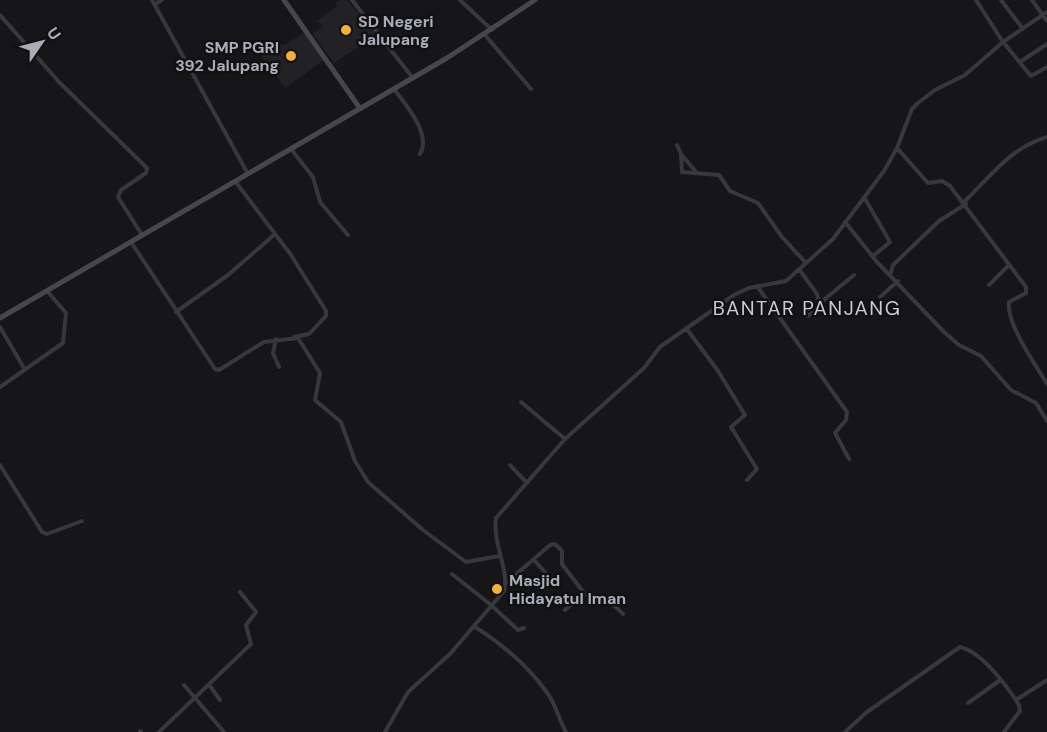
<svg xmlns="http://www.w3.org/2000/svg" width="1047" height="732" font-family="'DM Sans',sans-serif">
	<rect width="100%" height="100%" fill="#161618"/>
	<!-- built -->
	<path fill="#222225" d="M340,0H347L377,35L334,63L313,34L323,26L317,21L337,6L335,3Z
		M305,32L324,60L285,88L259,53L277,38L283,46Z"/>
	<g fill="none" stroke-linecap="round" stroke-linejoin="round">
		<!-- street -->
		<path stroke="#37383d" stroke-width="4" d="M152,0L248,174
			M352,0L412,77
			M460,0L492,30
			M976,0L1003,42L1031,76L1047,67
			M1001,0L1023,29
			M1032,0L1047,21
			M155,4L162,0
			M0,15L59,82L147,168L146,173L121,190L118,197L142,235
			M485,35L531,89
			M1020,62L1047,44
			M394,89C405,104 432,134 420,154
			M677,145L681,154L682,172L719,175L730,191L758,203L782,237L806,263
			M897,148L928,183L942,181L950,186L1026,287V293L1009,302C1006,324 1036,365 1047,384
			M291,149L313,177L320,202L348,235
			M681,154L696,172
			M235,181L291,255L326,311V316L309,334L294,337
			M864,197L890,242L873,256
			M964,202C991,176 1010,148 1047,137
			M845,222L877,262L944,332L959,345L981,356L1011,390L1036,403L1047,421
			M131,242L215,369L219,370L264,342L298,338L320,373L315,400L341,422L355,461L368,482L423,530L466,562L499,556
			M799,269L817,294L820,305L808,316
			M890,275L893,265L939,221L966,204
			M989,285L1009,265
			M757,286L847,412L846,420L835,433L849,459
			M880,297L898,281
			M820,303L854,275
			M176,312L228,275L274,235
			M0,327L25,370
			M686,328L718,371L745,415L731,427L757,469L747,480
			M276,339L273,353L279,367
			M0,387L63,343L66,313L47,291
			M521,402L565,439
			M0,465L42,532L47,534L82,521
			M510,465L527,483
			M535,561L551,579
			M452,574L491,605L518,630L524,628
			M506,583L550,545L555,544L562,551V564L584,593L565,610
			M584,595C599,594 613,603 623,614
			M475,627C502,644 529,667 548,694C556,705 559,720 566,732
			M184,685L224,732
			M210,686L220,700
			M1016,700L1047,680
			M968,703L999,681
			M140,731L141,732
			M159,732L251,644L246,625L256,612L240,592
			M385,732L408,692L450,654L504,591C510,572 492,542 496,518L565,439L644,368L660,347L734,295L749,288L786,281L833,239L884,171L897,148L912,109L918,103L935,90L965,75L1003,42L1047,12
			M845,732L867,712L960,647C982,652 1007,686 1019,705L1020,711L1004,732"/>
		<!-- secondary -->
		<path stroke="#45474d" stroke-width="5" d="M284,0L359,107
			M0,318L447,58L535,0"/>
	</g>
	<!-- markers -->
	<g fill="#f2b134" stroke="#111113" stroke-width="2">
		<circle cx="346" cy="30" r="6"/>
		<circle cx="291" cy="56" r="6"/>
		<circle cx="497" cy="589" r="6"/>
	</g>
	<g text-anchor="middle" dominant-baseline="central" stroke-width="5" stroke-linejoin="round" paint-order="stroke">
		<!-- poi labels -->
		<g font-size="16" font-weight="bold" fill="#a8adb8" stroke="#111113" text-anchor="start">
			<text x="358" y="21">SD Negeri<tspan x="358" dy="18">Jalupang</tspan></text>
			<text x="279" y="47" text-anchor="end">SMP PGRI<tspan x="279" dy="18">392 Jalupang</tspan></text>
			<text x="509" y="580">Masjid<tspan x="509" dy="18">Hidayatul Iman</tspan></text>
		</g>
		<!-- quarter labels -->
		<g font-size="20" letter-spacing="1.5" fill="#c9ccd4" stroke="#111113">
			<text x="807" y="308">BANTAR PANJANG</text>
		</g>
	</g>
	<!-- north arrow -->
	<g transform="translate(42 42) rotate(55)" stroke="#111113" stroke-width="4.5" paint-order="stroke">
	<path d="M0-4.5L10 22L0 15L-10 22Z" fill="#a8adb8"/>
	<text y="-9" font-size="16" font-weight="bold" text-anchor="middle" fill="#a8adb8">U</text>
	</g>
</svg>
